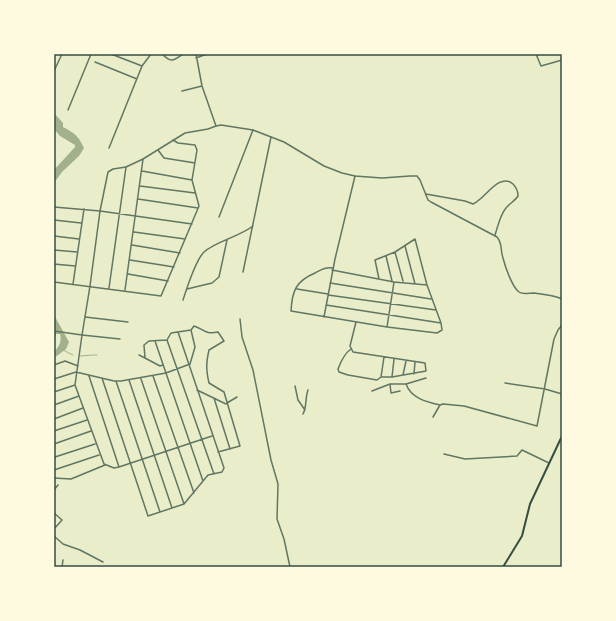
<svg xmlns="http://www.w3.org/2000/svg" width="616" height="621" font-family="'Roboto Condensed',sans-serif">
	<rect width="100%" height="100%" fill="#e9edc9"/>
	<!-- water -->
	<path fill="#a3b18a" d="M54,113L63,123V127C74,133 78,135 84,148L79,156L62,172L54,183V170L75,147V145L60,136L54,129Z
		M54,315L69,342L66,349L54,358V352C59,346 62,342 60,334H56V337H54Z"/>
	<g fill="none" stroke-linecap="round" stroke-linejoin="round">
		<!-- stream -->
		<path stroke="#a3b18a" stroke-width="1" d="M63,350L73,355
			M80,356L93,355H97"/>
		<!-- minor -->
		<path stroke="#617663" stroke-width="1.5" d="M111,54L142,66
			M162,54C171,63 173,61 183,54
			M196,54L202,86L216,126
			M536,54L541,66L562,60
			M196,58L207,54
			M95,62L137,79
			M54,71L62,54
			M182,91L202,86
			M68,110L91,54
			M109,148L142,66L151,54
			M158,150L164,158L195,163
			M142,171L192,180
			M140,186L195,193
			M426,194L465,201L473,204C485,199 499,172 513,184C516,187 518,191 518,196C515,201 510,203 506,208C500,215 498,226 495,235
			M138,199L198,208
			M54,207L100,211L192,224
			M219,217L253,130
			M54,220L81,223
			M134,232L185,239
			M54,236L79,239
			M132,245L180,253
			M405,246L415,284
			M54,250L77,252
			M395,252L403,281
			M386,256L392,281
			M130,260L174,267
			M54,264L75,266
			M333,268C325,267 321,270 315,273C296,281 292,291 291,311L387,327L437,333L442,330L441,323L427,285L415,239L395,252L375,260L379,279
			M332,270L394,282L427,285
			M243,272L271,137
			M128,274L168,281
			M54,282L161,296L199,206L192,180L197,150L195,145L178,143L173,140
			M330,283L431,299
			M73,284L84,209
			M109,288L126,167
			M187,289L212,283L219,277L227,240
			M297,289L328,294
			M125,290L143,159
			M328,295L436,310
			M183,300C187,288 195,261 204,252C216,241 239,237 253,226
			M326,305L441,323
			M85,317L128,322
			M324,317L335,259L355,176
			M240,319L242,337L253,370L271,460L278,484L277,519L284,539L290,567
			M356,322L350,346L353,352L425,363L426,371L392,377H381L384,357
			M387,327L394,282
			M191,330L194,326C204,329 205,335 218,332L224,341L209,350C206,363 206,370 209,383L224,392L240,446L218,452
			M120,339L82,335L75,385L104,464L114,468L119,467L212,436
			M167,340L214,474
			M155,341L203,481
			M351,349C345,353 341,361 338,369L339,372L348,375L377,380L381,377
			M139,355L145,358
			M54,365L65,361L78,366
			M414,374L415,362
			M403,375L406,361
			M89,376L119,467
			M153,376L194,493
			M392,377L394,359
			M102,378L148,516L184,504L208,475L222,472L224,468L178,332
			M54,379L76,372L114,381H121L166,373L190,364L195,347L191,330L171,333L167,340L149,341L144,345L145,358L160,366L163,365
			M141,379L184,504
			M129,380L172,508
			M116,381L160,512
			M505,383L545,389L562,394
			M390,384L391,393L400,391
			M406,384C411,398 426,402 440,405
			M295,386L298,400L305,410
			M197,390L226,404
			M372,391L390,384H406L426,378
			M54,392L75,385
			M214,398L230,449
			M227,403L237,397
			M54,405L79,396
			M303,414C307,407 305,398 308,390
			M433,417L440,405L443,404L464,406L537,426L554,339L558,330L562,325
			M54,419L83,408
			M54,431L87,420
			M54,444L91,431
			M444,454L465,459L517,456L522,450L549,463
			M54,456L55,457L54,461
			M55,457L95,444
			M54,470L99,455
			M54,478L71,479L105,465
			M54,490L58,485
			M54,513L62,520L54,529
			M54,536L63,544L80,550L103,562
			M62,567L63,560"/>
		<!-- tertiary -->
		<path stroke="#617663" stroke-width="1.5" d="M54,331L82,335L90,286L100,211L108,172L113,169L126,167L143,159L185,133L208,129L216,126L221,125L253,130L284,142L324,166L342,173L355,176L382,178L410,176H417L420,180L428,200L431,202L497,237C503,244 500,250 503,258C505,266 512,287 519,292C523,295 529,293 534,293C543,294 554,295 562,299"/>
		<!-- primary -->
		<path stroke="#344e41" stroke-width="2" d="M503,567L522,536L530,504L562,436"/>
	</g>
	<!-- border -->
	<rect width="616" height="621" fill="none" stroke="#fefae0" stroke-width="110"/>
	<rect x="55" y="55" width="506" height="511" fill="none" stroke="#344e41" stroke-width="1.5"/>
</svg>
